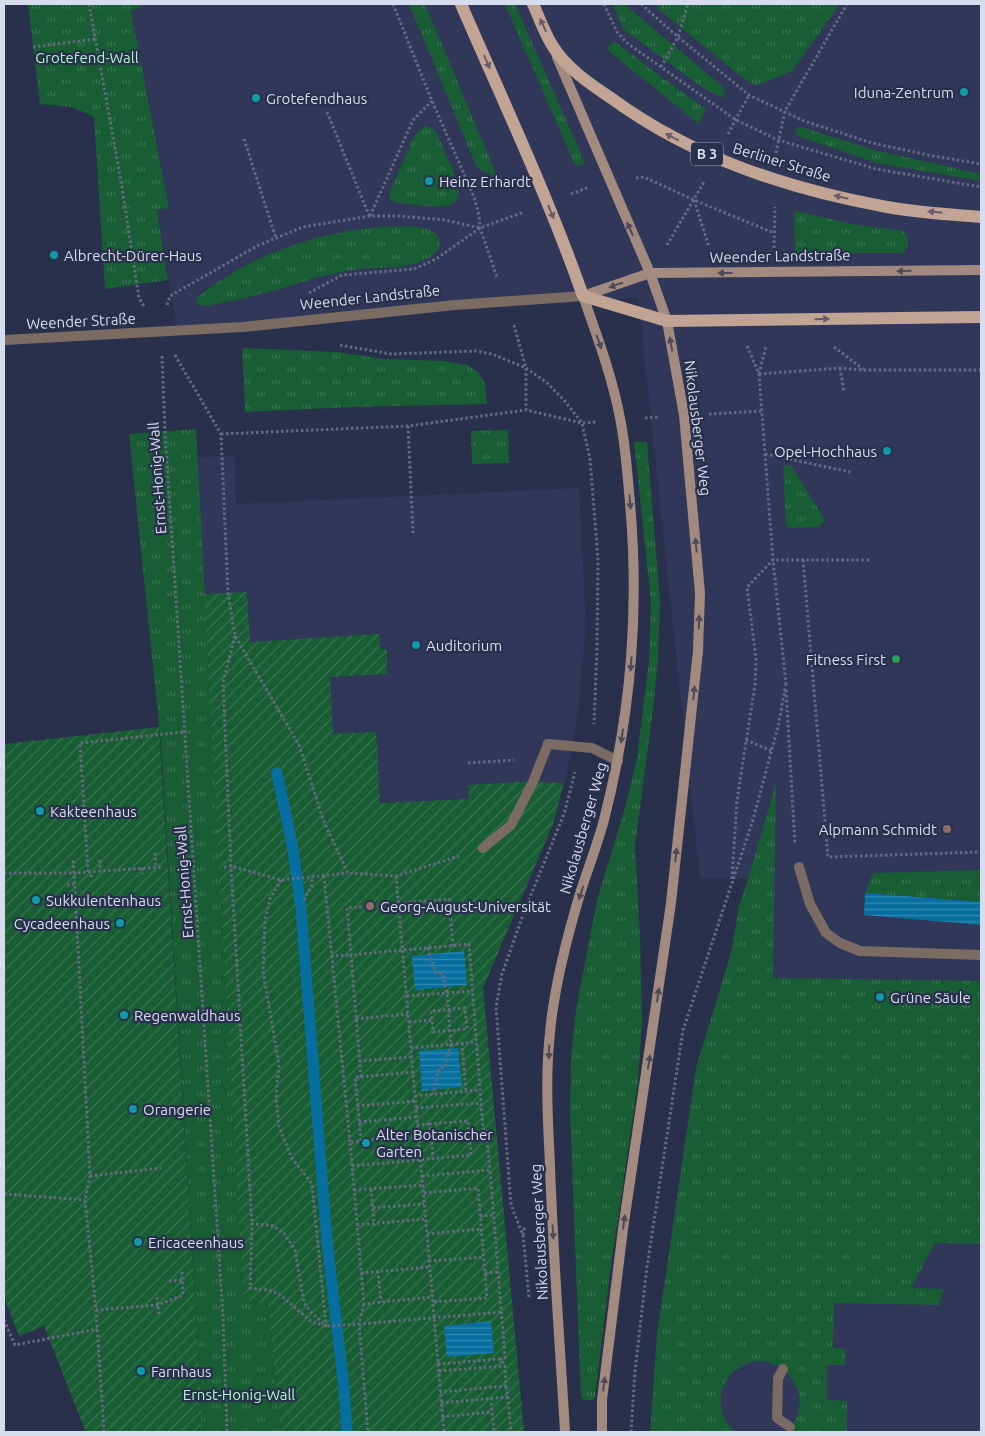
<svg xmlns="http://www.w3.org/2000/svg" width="985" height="1436" font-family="Ubuntu,sans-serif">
	<defs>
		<pattern id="grass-tufts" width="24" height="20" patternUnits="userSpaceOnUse" patternTransform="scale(1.25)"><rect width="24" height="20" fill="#185d33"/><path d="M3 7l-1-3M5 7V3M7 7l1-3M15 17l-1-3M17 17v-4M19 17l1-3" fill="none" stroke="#397451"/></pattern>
		<pattern id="garden-furrows" width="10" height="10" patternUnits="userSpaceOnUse" patternTransform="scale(1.25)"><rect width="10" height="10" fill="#185d33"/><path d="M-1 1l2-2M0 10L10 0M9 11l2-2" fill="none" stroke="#397451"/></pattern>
		<pattern id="water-rules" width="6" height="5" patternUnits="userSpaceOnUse" patternTransform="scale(1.25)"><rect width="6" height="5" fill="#066fa0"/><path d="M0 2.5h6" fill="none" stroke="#358ab2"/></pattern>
	</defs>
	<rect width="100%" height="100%" fill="#29304b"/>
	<!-- built -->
	<path fill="#303759" d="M142,4H981V1432H650L657,1335L696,1068L731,953L739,906L748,879L700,878L638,298L177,328L157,210L169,208L131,11L142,7Z
		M234,456L236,504L579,488L586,626L577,720L566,777L553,824L483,988L524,1432H281L268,1306L243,1299L197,457Z"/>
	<!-- grass -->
	<path fill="url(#grass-tufts)" d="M28,4H142V7L131,11L169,208L157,210L168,280L105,289L94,117L72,107L40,104Z
		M409,4H425L498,178L477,168Z
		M505,4H515L585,163L576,167Z
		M613,4H624L721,85L725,92L724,98L703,88L623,29Z
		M659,4H840L792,71L755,86L734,71L656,7Z
		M614,41L660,76L706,109L699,124L606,49Z
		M425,126C430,127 432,128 435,131C440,137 442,146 445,152C450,164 467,194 453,203C444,210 410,204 398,203C390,201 388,197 391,190L414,136Z
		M798,126L874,150L981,174V181L877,163L795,135Z
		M794,211L858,225L903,231L908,238V246L903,253H795Z
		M402,226C416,227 434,226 440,240L439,249C423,270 384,267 360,269C323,273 291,287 256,295C240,300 223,302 207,306H202L196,302C199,293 211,288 218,282C273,245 337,228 402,226Z
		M242,348L337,352L384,359L444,361L467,365L479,373L485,384L487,404L352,407L245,412Z
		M196,429L243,1299L268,1306L281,1432H201V1396L161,744L129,434Z
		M508,430L509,463L472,464L471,431Z
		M634,442H647L660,600L658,660L653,710L635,845L640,937L642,1022L638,1081L610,1273L595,1397L593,1400H584L581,1397L570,1114L571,1057L576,1010L597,900L625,808L637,758L649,661L651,601Z
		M787,465H791L825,520L820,527L789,528L786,524L783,468Z
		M776,783L773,978L981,981V1244L935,1243L911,1288L944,1289L939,1305L834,1303L833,1348L845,1349V1365H827V1400L847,1401V1432H785C822,1401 782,1343 740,1367C730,1373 723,1383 721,1395C719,1409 724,1423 736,1432H650L657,1335L696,1068L731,953L739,906L748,879Z
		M981,870V902L865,893L873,873Z"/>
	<!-- garden -->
	<path fill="url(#garden-furrows)" d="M247,592L250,642L379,634L380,649H387V674L330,677L333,734L376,732L380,803L469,799L468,785L520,782L564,783L553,824L483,988L524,1432H281L268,1306L243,1299L204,594Z
		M159,727L201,1396V1432H82L85,1430L44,1326L19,1336L4,1297V744Z"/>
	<!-- water -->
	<path fill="url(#water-rules)" d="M865,893L981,902V925L864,915Z
		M464,951L467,985L415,990L412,956Z
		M458,1048L462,1087L422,1091L419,1051Z
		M491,1321L494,1353L447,1357L444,1326Z"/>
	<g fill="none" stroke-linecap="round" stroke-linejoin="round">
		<!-- stream -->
		<path stroke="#066fa0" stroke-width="11" d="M277,773L293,849L301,909L327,1241L344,1388L347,1432"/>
		<!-- path -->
		<path stroke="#646a82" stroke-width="3" stroke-dasharray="2.5 2.5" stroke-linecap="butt" d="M89,4L121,181L139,298L145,308
			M393,4L432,101L474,197L479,215L480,228L497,277
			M604,4L617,32L627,43L736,120L778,140L876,169L981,187
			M641,4L678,37L749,95L804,121L872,143L933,156L981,164
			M33,47L95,39
			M661,67L678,37L688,4
			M327,112L369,215
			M728,134L749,95
			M244,139L276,238
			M776,153L785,111L847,4
			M636,178L644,177L694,200L774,233
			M571,194L587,188
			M694,200L709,247
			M370,216L413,120L432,101
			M667,245L704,182
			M774,248L775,207
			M309,293L342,275L414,269L436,259L480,228L524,212
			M167,305L170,296L257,246L303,227L370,216H400L445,220L480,228
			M514,325L526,368V410L582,423L596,422
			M340,345L391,354L476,351L492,354L526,368L546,382L564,400L582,423L590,459L598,559L597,647L594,724
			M747,346L759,374L773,560L786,684
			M834,347L863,369
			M175,355L221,434L228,593L235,636L299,745L324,822L348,873L396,876L459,856
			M162,356L165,432L223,1316L227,1432
			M840,368L844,391
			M759,374L766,346
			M759,374L840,368L863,370H981
			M709,414L761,411
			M645,418L658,417
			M408,426L413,533
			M221,434L408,426L526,410
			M765,454L850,472
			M803,560L828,857L981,852
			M235,636L223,682L231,866L252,1224
			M786,690L795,844
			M746,740L772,751
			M468,763L514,760
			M155,853L156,867
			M100,860V871
			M224,867L231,866L281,880L348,873
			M142,868L143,874
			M88,872L80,743L185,732
			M4,873H74L73,858
			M324,876L350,1142
			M396,876L444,1432
			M91,877L92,872
			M732,879L737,800L755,685L756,659L747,587L773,560H869
			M281,880L270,899L265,920L263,971L279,1065L276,1096L279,1127L292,1158L312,1184L326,1326L312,1313L304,1303L295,1250L284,1233L271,1225L252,1224L250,1288L268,1290L279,1294L312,1322L326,1326L359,1324L368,1432
			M67,885L74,884
			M304,900L312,885V878
			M453,946L449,899L347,908L351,955C390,951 430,948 469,944L483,1129H486L490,1170
			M428,948L431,960L437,974L442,973L447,993L451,1044L445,1067L439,1068L433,1094
			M331,956L351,955L361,1077H355L361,1141L350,1142L364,1304L433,1297
			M407,996L473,991
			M356,1019L408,1014
			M409,1022L432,1020L433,1032L467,1029L465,1008L431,1011L432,1020
			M462,1043L466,1091
			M411,1048L476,1042
			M359,1061L412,1057
			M361,1077L413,1072
			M415,1096L480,1090
			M357,1106L416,1101
			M416,1108L481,1103
			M359,1122L417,1117
			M417,1125L430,1124
			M361,1141L419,1136
			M352,1166L471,1155L468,1121L430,1124L433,1158
			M90,1176L161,1168
			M422,1176L490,1170L505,1358L500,1359L505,1366L506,1386L440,1392
			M371,1189L374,1224
			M354,1190L423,1185
			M424,1193L478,1188L487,1298L433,1302
			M4,1194L85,1200
			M373,1208L424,1204
			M480,1216L493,1215
			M357,1225L426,1219
			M427,1234L481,1229
			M523,1235L525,1226
			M429,1261L484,1257
			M378,1271L381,1302
			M361,1273L430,1267
			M485,1273L498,1272
			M169,1281L182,1280
			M157,1297L159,1314
			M529,1297L523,1235L511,1205L496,1007L502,974L524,912L564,814L575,772
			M364,1304L359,1324L502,1312
			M96,1310L158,1305L183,1295L182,1272
			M4,1320L15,1345L97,1329
			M438,1364L500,1359
			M439,1371L505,1366
			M508,1397L511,1432
			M491,1398L494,1432
			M441,1403L508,1397L506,1386
			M442,1417L492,1412
			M104,1432L96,1310L85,1200L90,1176L74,873L161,867
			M631,1432L635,1371L647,1267L683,1030L752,823L778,727L786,684"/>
		<!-- lane -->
		<path stroke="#7a6b63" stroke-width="10" d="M483,848L511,825L533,782L548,744L592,748L618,761
			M783,1369L778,1378L777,1418L790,1427"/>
		<!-- street -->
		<path stroke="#7a6b63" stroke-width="10" d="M4,340L243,327L455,305L583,296
			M799,867L810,904L826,933L840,943L860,951L981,955"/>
		<!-- secondary -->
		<path stroke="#a28b7e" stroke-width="10" d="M557,57L650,273L667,321L684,415L700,593L698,651L671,903L623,1229L602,1400V1432
			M565,1432C560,1344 553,1255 550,1166C548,1122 545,1077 550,1033C554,987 566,941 579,897C587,871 597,846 604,820C632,710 640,605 629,492C627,467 625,442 620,418C612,376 597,336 583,296L650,273L981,270"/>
		<!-- primary -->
		<path stroke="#c1a493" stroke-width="12" d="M461,4C503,101 548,196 583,296L667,321L981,317
			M533,4C539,17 544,32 552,45C565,67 590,84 611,98C693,158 788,189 887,207C918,213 950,214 981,217"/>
	</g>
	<!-- one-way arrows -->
	<defs><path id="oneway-solid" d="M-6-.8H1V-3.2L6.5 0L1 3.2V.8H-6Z" transform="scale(1.25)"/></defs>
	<g fill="#665e68">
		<use href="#oneway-solid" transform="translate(543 25) rotate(-115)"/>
		<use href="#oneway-solid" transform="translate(487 62) rotate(66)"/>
		<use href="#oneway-solid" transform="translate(672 137) rotate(-153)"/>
		<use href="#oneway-solid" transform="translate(841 197) rotate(-167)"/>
		<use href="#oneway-solid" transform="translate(551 212) rotate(67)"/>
		<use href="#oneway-solid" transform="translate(935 212) rotate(-174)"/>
		<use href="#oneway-solid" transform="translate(822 319) rotate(-1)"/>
	</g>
	<g fill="#4d4b5a">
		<use href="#oneway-solid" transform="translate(630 229) rotate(-114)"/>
		<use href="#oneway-solid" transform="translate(904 271) rotate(179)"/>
		<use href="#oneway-solid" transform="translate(725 273) rotate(180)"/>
		<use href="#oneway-solid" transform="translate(616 285) rotate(161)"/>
		<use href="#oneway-solid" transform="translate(599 342) rotate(70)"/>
		<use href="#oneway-solid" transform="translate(671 344) rotate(-100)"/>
		<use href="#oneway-solid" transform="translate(630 502) rotate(85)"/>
		<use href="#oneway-solid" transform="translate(696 545) rotate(-95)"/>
		<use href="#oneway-solid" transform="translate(699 622) rotate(-88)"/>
		<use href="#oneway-solid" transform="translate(631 664) rotate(94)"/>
		<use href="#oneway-solid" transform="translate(694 693) rotate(-84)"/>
		<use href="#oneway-solid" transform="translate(622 736) rotate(99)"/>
		<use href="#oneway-solid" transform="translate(676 855) rotate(-84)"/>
		<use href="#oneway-solid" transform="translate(581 893) rotate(108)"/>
		<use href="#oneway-solid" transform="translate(658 995) rotate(-82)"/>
		<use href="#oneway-solid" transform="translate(549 1052) rotate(92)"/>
		<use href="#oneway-solid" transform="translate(649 1062) rotate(-81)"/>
		<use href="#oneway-solid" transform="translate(624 1222) rotate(-82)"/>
		<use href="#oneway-solid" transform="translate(553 1232) rotate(87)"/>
		<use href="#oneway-solid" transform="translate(604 1384) rotate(-83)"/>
	</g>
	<!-- markers -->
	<g fill="#0f9aa8" stroke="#29304b" stroke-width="2">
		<circle cx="964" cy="92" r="5"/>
		<circle cx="256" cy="98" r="5"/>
		<circle cx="429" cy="181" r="5"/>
		<circle cx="54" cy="255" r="5"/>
		<circle cx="887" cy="451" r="5"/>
		<circle cx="416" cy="645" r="5"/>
		<circle cx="40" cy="811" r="5"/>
		<circle cx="36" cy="900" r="5"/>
		<circle cx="120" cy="923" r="5"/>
		<circle cx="880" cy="997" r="5"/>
		<circle cx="124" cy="1015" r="5"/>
		<circle cx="133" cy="1109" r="5"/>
		<circle cx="366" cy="1143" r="5"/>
		<circle cx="138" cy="1242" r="5"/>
		<circle cx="141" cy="1371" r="5"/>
	</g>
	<circle fill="#2e9e5b" stroke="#29304b" stroke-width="2" cx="896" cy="659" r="5"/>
	<g fill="#8d6e63" stroke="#29304b" stroke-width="2">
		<circle cx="947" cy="829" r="5"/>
		<circle cx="370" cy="906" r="5"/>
	</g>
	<g text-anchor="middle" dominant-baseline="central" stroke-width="4.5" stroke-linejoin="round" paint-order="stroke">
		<!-- shield labels -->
		<rect fill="#29304b" stroke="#a3a8bd" stroke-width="1" x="691" y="142.5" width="32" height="23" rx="4"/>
		<g font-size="14" font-weight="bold" fill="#d7dcee">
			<text x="707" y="154">B 3</text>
		</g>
		<!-- park labels -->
		<g font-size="15" fill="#a8fabf" stroke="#29304b">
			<text x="87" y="57">Grotefend-Wall</text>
			<text x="239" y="1394">Ernst-Honig-Wall</text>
		</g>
		<!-- poi labels -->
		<g font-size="15" fill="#d7dcee" stroke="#29304b" text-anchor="start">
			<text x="954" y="92" text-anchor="end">Iduna-Zentrum</text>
			<text x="266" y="98">Grotefendhaus</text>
			<text x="439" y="181">Heinz Erhardt</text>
			<text x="64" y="255">Albrecht-Dürer-Haus</text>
			<text x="877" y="451" text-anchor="end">Opel-Hochhaus</text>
			<text x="426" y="645">Auditorium</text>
			<text x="886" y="659" text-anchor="end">Fitness First</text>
			<text x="50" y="811">Kakteenhaus</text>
			<text x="937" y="829" text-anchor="end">Alpmann Schmidt</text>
			<text x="46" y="900">Sukkulentenhaus</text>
			<text x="380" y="906">Georg-August-Universität</text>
			<text x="110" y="923" text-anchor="end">Cycadeenhaus</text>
			<text x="890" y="997">Grüne Säule</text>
			<text x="134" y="1015">Regenwaldhaus</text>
			<text x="143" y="1109">Orangerie</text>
			<text x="376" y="1134">Alter Botanischer<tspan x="376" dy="17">Garten</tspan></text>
			<text x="148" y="1242">Ericaceenhaus</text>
			<text x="151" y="1371">Farnhaus</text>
		</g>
		<!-- street labels -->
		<g font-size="15" fill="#d7dcee" stroke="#29304b">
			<text transform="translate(782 162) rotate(17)">Berliner Straße</text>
			<text transform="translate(780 256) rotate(-1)">Weender Landstraße</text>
			<text transform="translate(370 297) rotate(-6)">Weender Landstraße</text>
			<text transform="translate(81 321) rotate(-3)">Weender Straße</text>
			<text transform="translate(698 428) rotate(83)">Nikolausberger Weg</text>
			<text transform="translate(157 478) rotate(-94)">Ernst-Honig-Wall</text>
			<text transform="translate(583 828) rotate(-74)">Nikolausberger Weg</text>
			<text transform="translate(184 882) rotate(-94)">Ernst-Honig-Wall</text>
			<text transform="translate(539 1232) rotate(-93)">Nikolausberger Weg</text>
		</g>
	</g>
	<!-- border -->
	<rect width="985" height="1436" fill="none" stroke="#d7dcee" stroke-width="10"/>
</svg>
